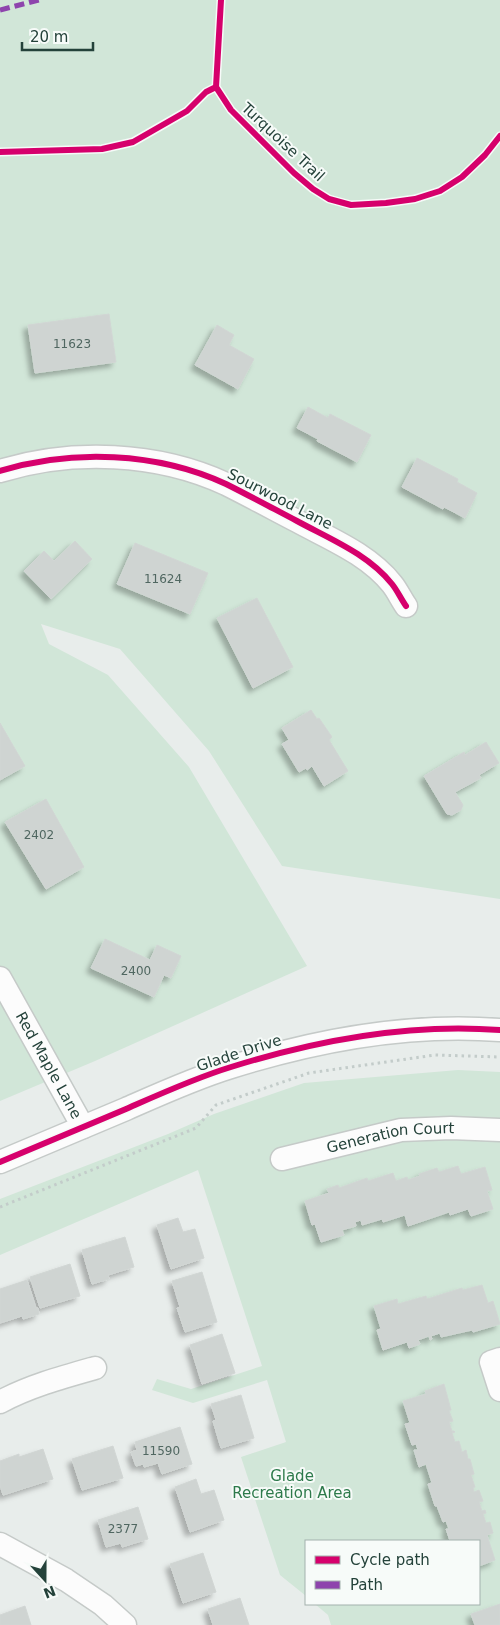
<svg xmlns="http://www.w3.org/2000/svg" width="500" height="1625" font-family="'DejaVu Sans',sans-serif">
	<defs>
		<filter id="shadow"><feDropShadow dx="-4.5" dy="4.5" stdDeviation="2.5" flood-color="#0004"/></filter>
	</defs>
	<rect width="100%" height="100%" fill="#e8edeb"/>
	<!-- green -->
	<path fill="#d1e6d8" d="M0,0H500V899L282,866L209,751L120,649L41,624L49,644L108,675L189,767L307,966L95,1061L0,1101Z
		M458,1070L500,1072V1625H331L328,1615L315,1604H479V1541H306V1596L280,1575L241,1457L286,1442L267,1380L193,1403L152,1390L157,1379L191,1389L262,1366L198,1170L0,1255V1199L168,1134L214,1114L304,1083Z"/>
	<!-- building -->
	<path fill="#cfd4d2" stroke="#d1d6d4" filter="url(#shadow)" d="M109,314L116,362L35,373L28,325Z
		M217,325L234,335L229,345L254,359L238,389L195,365Z
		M308,407L328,418L330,414L371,435L357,462L317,441L318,439L297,428Z
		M417,458L458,479L457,482L477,493L465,518L444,507L443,509L402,487Z
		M75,541L92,559L51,599L24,571L44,551L54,561Z
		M135,543L208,573L190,614L117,584Z
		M257,598L293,667L253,688L217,618Z
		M311,710L317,719L319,718L332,737L329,740L348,771L324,786L312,766L307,770L306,768L299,772L282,744L289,740L282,728Z
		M0,723L25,766L0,780Z
		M486,742L499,763L479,775L481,778L455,792L463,805L461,810L452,815L447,814L424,776L464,752L465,755Z
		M46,799L84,867L46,889L5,822Z
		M105,939L150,960L157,945L181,956L171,978L164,975L154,997L91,968Z
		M458,1166L461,1174L485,1167L492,1190L487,1191L493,1209L471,1216L468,1209L450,1215L449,1212L408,1226L405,1215L383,1222L382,1219L362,1225L361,1220L355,1222L356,1226L342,1230L344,1235L321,1242L315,1224L312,1225L305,1201L329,1193L327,1189L338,1185L339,1188L367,1178L368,1181L393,1173L396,1181L407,1177L408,1180L420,1176L419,1174L437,1168L439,1172Z
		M178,1218L183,1232L195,1229L204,1258L171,1269L157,1225Z
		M125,1237L134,1267L108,1275L109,1279L92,1284L82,1250Z
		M70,1264L80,1296L40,1308L30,1277Z
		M202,1272L217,1322L185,1332L177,1308L180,1307L172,1281Z
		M27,1280L36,1308H38L39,1314L23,1319L22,1316L0,1323V1289Z
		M482,1285L488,1303L493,1301L500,1324L473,1332L472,1330L441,1337L440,1333L431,1336L432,1339L430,1340L429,1336L418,1340L420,1344L409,1348L407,1342L383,1350L377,1330L381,1329L374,1306L397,1299L398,1304L426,1296L427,1299L462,1288L463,1290Z
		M222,1334L235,1373L202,1384L190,1345Z
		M444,1384L451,1410L449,1411L453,1421L449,1422L452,1431H454L455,1432L452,1433L455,1442L459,1441L462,1452L466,1450L468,1459H470L474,1474L471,1475L475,1487L473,1488L474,1492L479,1490L483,1501L479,1502L482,1511L485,1510L486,1513L483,1514L486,1523L490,1522L493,1533L487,1535L495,1560L479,1566V1541H450L446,1529H449L446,1521L443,1522L437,1506H435L428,1484L432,1483L426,1464L419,1467L414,1450H418L416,1444L412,1445L405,1424L410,1423L403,1401L426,1394L425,1391Z
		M241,1395L254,1438L221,1448L213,1421L216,1420L211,1404Z
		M180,1427L192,1464L162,1474L158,1463L144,1467L143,1464L136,1466L131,1452L137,1450L135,1442Z
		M113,1446L123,1478L82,1490L72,1459Z
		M43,1449L53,1479L3,1495L0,1485V1461L19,1454V1457Z
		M196,1479L201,1494L214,1490L224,1520L190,1532L175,1487Z
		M138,1507L148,1539L122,1547L121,1543L106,1547L98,1520Z
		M203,1553L216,1592L183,1603L170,1564Z
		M240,1598L249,1625H213L208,1609Z
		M500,1604V1625H475L471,1614Z
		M25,1606L31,1625H0V1615Z"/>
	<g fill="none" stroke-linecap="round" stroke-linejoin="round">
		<defs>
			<g id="minor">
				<path d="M0,471C72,449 157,452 226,484C250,496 274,509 297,521C330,539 368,554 392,584C397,590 401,599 406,606"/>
				<path id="s1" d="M0,978L83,1127"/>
				<path id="s2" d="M282,1159L401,1130L451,1128L500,1130"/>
				<path d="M0,1162C42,1144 84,1127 126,1109C160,1094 195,1078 231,1067C317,1040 410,1023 500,1030"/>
				<path d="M500,1359L491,1362L500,1390"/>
				<path d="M0,1402C30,1386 63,1377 95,1368"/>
				<path d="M0,1544L66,1580L103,1605L125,1625"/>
			</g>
		</defs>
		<!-- minor casing -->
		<use href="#minor" stroke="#c5cac8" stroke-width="25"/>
		<!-- path -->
		<path stroke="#c3ccca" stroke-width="3" stroke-dasharray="2.5 4" stroke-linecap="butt" d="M0,1207L196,1128L216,1105L309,1073L435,1055L500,1057"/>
		<!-- minor -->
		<use href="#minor" stroke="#fcfcfc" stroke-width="22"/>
		<!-- quiet -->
		<path stroke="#8e44ad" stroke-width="5" stroke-dasharray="10 5" stroke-linecap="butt" d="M0,10L39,0"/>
		<defs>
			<path id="cycleway" d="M221,0L216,87L231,110L294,173L313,189L329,199L351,205L386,203L415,199L440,191L462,177L485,155L500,136
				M0,152L102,149L133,142L187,111L206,92L216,87
				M0,471C72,449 157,452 226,484C250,496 274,509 297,521C330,539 368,554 392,584C397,590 401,599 406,606
				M0,1162C42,1144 84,1127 126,1109C160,1094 195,1078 231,1067C317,1040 410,1023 500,1030"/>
		</defs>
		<!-- cycleway casing -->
		<use href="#cycleway" stroke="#f7fbf9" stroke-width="9"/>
		<!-- cycleway -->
		<use href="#cycleway" stroke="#d6006c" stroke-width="6"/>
	</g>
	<g text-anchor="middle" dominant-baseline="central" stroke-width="4" stroke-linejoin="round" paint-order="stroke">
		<!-- number labels -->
		<g font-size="12" fill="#506761">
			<text x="72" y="344">11623</text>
			<text x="163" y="579">11624</text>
			<text x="39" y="835">2402</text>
			<text x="136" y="971">2400</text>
			<text x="161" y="1451">11590</text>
			<text x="123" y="1529">2377</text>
		</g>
		<!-- street labels -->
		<g font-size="15" fill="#24423a" stroke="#f7fbf9">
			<text transform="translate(283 142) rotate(43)">Turquoise Trail</text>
			<text transform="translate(280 499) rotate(27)">Sourwood Lane</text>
			<text transform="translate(239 1053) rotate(-18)">Glade Drive</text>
			<text stroke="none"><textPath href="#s1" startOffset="100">Red Maple Lane</textPath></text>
			<text stroke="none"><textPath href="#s2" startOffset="111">Generation Court</textPath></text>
		</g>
		<!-- park labels -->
		<g font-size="15" fill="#2d7a4b" stroke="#f7fbf9">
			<text x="292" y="1476">Glade<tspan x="292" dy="17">Recreation Area</tspan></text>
		</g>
	</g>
	<!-- legend -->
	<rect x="305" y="1540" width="175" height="65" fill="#f7fbf9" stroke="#a3b1ad"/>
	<rect x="315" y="1556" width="25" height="8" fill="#d6006c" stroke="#a3b1ad"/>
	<text x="350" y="1565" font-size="15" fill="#24423a">Cycle path</text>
	<rect x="315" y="1581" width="25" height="8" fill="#8e44ad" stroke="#a3b1ad"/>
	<text x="350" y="1590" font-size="15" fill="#24423a">Path</text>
	<!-- north arrow -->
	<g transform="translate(45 1580) rotate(159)" stroke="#f7fbf9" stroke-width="4" paint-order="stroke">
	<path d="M0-4L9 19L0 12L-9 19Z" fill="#24423a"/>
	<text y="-8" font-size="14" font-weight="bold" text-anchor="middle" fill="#24423a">N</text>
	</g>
	<!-- scale -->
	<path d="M22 42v8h71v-8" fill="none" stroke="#24423a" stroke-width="2.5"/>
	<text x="30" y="42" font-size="15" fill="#24423a" stroke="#f7fbf9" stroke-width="4" paint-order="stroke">20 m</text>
</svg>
